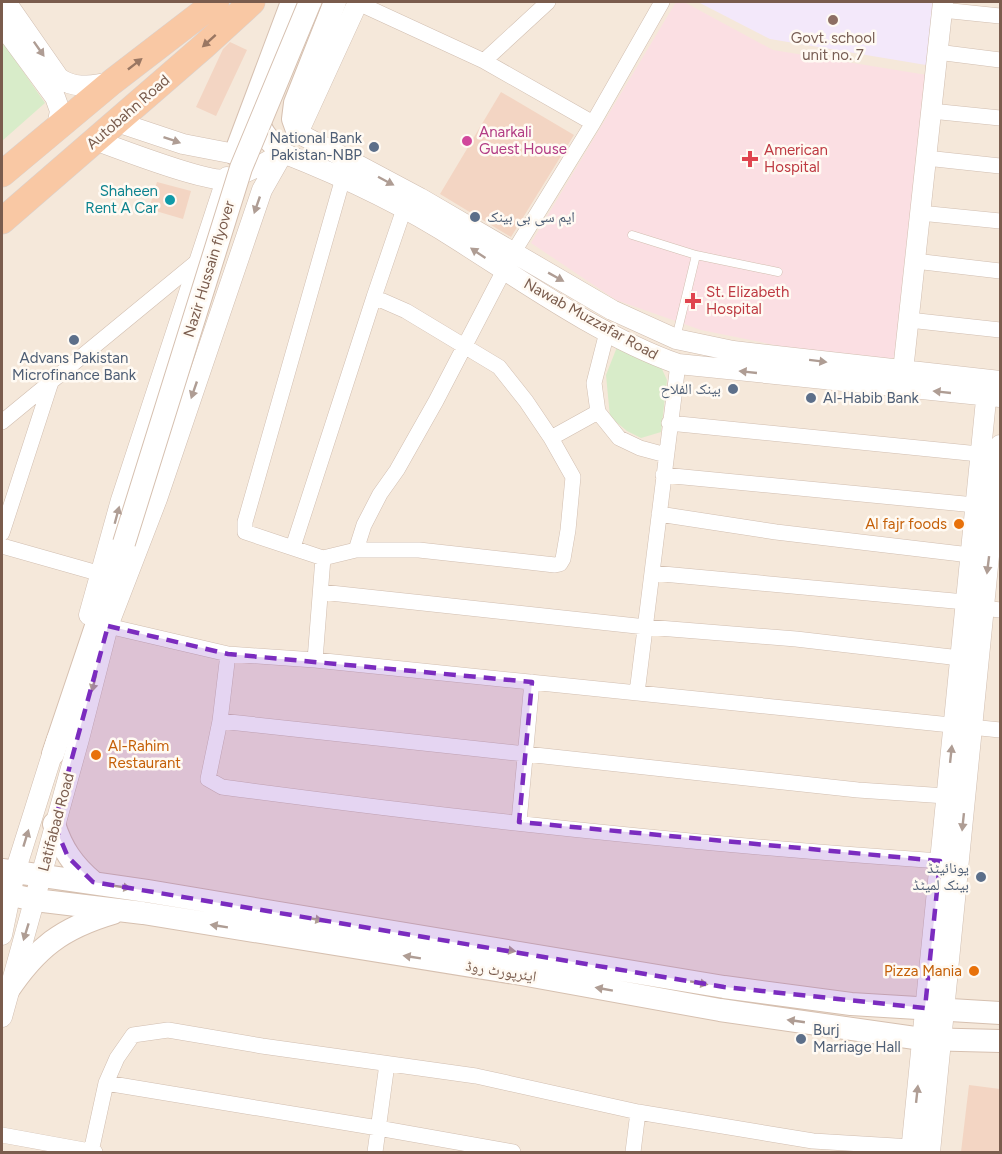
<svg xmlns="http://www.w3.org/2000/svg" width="1002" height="1154" font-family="Figtree,'Noto Naskh Arabic',sans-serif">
	<rect width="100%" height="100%" fill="#fdf6ec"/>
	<!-- residential -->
	<path fill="#f5e8da" d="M2,2H1000V1152H2Z"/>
	<!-- education -->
	<path fill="#f3e8fa" d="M698,2H933L926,65L770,39Z"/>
	<!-- medical -->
	<path fill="#fbdfe3" d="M676,2H684L773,50L927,75L897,358H839L701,330L616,300L531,243Z"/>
	<!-- green -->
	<path fill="#d8ecc9" d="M2,41L45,103L2,141Z
		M617,347L661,367L667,380L661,432L641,438L627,431L610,417L606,375Z"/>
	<!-- building -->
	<path fill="#f3d5c3" d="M230,42L247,50L216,116L196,107L223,49Z
		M501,92L574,135L511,237L440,194Z
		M157,182L191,191L183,219L149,209Z
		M969,1085L1000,1089V1152H961Z"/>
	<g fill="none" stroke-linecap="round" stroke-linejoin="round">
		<defs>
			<path id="service" d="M632,235L696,255L778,272
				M676,338L696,255"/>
			<path id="minor" d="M358,3L484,61L548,2
				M942,10L1000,16
				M937,52L1000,60
				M484,61L593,123L662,2
				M931,111L1000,118
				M926,158L1000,166
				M343,178L245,522V532L323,558L356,550H419L555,565L560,564L563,559L568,530L573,477L551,438L526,401L499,367L406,311L374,297L404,209
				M920,213L1000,221
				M915,261L1000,271
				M909,320L1000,330
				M607,332L594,383L598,412L619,438L640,448L666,455
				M2,422L199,260
				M669,423L989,455
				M551,438L598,412
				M663,475L975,505
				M659,514L776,532L970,555
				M2,533L52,379
				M2,546L101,574
				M293,547L374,297
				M356,550L364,525L380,494L397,470L436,401L513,253L593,123
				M652,573L965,602L983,608L1000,610
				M321,592L646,627L796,639L960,658
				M108,626L228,654L315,660L1000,730
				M228,654L220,721L208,779L222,787C460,819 700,845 940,861
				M315,660L323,558
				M637,693L678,364
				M220,721L858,790L946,796
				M519,822L532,682
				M106,1083L378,1128L513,1152
				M2,1135L95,1152
				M91,1152L106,1083L117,1058L133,1035L168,1030L262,1046L476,1076L638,1112L813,1141L912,1147
				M375,1152L387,1064
				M633,1152L638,1112"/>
			<path id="tertiary" d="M6,2L59,78C76,90 92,85 112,82
				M358,2L298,133L420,198L612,310L676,339L733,351L1000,381
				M2,25L55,97L60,111L57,127
				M117,122L183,144L235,154L248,146
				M95,140C117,148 210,184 228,179C247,174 265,162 283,153
				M283,153C344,177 404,205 459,241C527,284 602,337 678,364L1000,397
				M903,371L943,2
				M89,615L121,500L227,177
				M2,935L15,872L57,739
				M2,1017L79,739L108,626L157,499L262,190L283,153
				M911,1152L988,380
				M930,1152L1000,445"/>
			<path id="secondary" d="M259,108C256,130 268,140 283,153
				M298,133L293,119L295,103L335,2
				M235,154L292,2
				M53,754L124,543
				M54,824C62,849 73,865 93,882
				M2,870L147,891L724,987L851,1004L1000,1013
				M2,893L35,900L143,913L521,974L720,1010L922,1039L1000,1041
				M7,992C36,948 62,928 113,913"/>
			<path id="trunk" d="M2,174L112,82L216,2
				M2,221L204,46L252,2"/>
		</defs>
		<!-- service casing -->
		<use href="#service" stroke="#d1beb0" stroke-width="9"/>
		<!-- minor casing -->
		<use href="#minor" stroke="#d1beb0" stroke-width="16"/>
		<!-- tertiary casing -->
		<use href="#tertiary" stroke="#d1beb0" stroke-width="21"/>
		<!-- secondary casing -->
		<use href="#secondary" stroke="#d6c0b0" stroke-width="24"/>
		<!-- trunk casing -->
		<use href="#trunk" stroke="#dad1cd" stroke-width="27"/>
		<!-- service -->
		<use href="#service" stroke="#fff" stroke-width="8"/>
		<!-- minor -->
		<use href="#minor" stroke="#fff" stroke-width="15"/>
		<!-- tertiary -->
		<use href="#tertiary" stroke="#fff" stroke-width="20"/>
		<!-- secondary -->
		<use href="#secondary" stroke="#fff" stroke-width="22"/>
		<!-- trunk -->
		<use href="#trunk" stroke="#f9c8a4" stroke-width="26"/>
		<defs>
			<path id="secondary-bridge" d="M124,543L241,168L310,2"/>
		</defs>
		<!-- secondary-bridge casing -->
		<use href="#secondary-bridge" stroke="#d6c0b0" stroke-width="24" stroke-linecap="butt"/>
		<!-- secondary-bridge -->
		<use href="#secondary-bridge" stroke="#fff" stroke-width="22"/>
	</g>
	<!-- one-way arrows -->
	<defs><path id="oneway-solid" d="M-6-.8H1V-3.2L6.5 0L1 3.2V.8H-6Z" transform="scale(1.5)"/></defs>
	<g fill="#9a7763">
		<use href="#oneway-solid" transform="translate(209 41) rotate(138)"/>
		<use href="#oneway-solid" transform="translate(135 64) rotate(-38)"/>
	</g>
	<g fill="#af9d94">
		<use href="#oneway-solid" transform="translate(39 49) rotate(55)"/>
		<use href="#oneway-solid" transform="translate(172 140) rotate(19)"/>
		<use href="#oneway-solid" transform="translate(386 181) rotate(28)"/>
		<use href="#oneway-solid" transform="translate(257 205) rotate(109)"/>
		<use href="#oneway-solid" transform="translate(478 253) rotate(-146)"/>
		<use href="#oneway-solid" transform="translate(556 277) rotate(29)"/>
		<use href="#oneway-solid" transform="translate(818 361) rotate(7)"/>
		<use href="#oneway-solid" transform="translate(748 372) rotate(-174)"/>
		<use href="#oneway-solid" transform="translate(194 390) rotate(109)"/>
		<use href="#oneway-solid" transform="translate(942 392) rotate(-174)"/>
		<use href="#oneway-solid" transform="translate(117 515) rotate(-75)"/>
		<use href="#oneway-solid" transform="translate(988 565) rotate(97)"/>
		<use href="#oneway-solid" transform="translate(94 683) rotate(104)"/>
		<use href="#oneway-solid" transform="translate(951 754) rotate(-84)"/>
		<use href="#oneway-solid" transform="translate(963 822) rotate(96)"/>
		<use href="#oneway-solid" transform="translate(26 838) rotate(-73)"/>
		<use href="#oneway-solid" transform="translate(122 887) rotate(9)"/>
		<use href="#oneway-solid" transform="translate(314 919) rotate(10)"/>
		<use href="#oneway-solid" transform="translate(219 926) rotate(-171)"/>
		<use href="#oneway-solid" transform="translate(26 932) rotate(107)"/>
		<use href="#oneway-solid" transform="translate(507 950) rotate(9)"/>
		<use href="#oneway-solid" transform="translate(412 957) rotate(-171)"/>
		<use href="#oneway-solid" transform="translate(699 983) rotate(10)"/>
		<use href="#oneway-solid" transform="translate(604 989) rotate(-170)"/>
		<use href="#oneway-solid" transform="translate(796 1021) rotate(-172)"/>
		<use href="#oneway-solid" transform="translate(917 1094) rotate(-84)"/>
	</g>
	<!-- marked area -->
	<path fill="#7b2cbf" fill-opacity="0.2" stroke="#7b2cbf" stroke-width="4.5" stroke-dasharray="12 8" stroke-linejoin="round" d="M108,626L228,654L532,682L519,822L940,861L925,1008L724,987L93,882L68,857L54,824Z"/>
	<!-- markers -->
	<circle fill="#8d6e63" stroke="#fffaf3" stroke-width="2" cx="833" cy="20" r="6"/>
	<circle fill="#d1479c" stroke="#fffaf3" stroke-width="2" cx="467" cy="141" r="6"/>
	<g fill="#5c6f8a" stroke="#fffaf3" stroke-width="2">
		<circle cx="374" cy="147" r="6"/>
		<circle cx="475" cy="217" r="6"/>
		<circle cx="74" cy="340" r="6"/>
		<circle cx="733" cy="389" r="6"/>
		<circle cx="811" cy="398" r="6"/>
		<circle cx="981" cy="877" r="6"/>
		<circle cx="801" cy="1039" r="6"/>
	</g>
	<g fill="#e0444e" stroke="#fffaf3" stroke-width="2">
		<path d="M747 150h6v6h6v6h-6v6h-6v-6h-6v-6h6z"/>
		<path d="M690 292h6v6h6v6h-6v6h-6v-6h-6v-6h6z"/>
	</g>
	<circle fill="#0f9aa8" stroke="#fffaf3" stroke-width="2" cx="170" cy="200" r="6"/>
	<g fill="#e8710a" stroke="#fffaf3" stroke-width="2">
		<circle cx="959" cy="524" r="6"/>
		<circle cx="96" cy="755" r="6"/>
		<circle cx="974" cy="971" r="6"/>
	</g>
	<g text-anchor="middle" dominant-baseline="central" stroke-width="5" stroke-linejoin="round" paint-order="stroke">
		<!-- education labels -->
		<g font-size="15" fill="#785e54" stroke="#fffaf3">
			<text x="833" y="38">Govt. school<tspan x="833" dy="17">unit no. 7</tspan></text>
		</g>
		<!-- street labels -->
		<g font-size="15" fill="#7a5c4d" stroke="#fffaf3">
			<text transform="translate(128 112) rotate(-41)">Autobahn Road</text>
			<text transform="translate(209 269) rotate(-73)">Nazir Hussain flyover</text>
			<text transform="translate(591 319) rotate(29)">Nawab Muzzafar Road</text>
			<text transform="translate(56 822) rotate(-75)">Latifabad Road</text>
			<text transform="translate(501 971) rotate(9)">ایئرپورٹ روڈ</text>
		</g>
		<!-- hotel labels -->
		<g font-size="15" fill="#b23c85" stroke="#fffaf3" text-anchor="start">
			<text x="479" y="132">Anarkali<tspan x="479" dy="17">Guest House</tspan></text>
		</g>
		<!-- service labels -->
		<g font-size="15" fill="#4e5e75" stroke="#fffaf3" text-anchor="end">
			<text x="362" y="138">National Bank<tspan x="362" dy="17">Pakistan-NBP</tspan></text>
			<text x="487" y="217" text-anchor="start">ایم سی بی بینک</text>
			<text x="74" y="358" text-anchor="middle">Advans Pakistan<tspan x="74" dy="17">Microfinance Bank</tspan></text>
			<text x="721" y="389">بینک الفلاح</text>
			<text x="823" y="398" text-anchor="start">Al-Habib Bank</text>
			<text x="969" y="868">یونائیٹڈ<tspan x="969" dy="17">بینک لمیٹڈ</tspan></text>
			<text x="813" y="1030" text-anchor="start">Burj<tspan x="813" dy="17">Marriage Hall</tspan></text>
		</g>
		<!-- health labels -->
		<g font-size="15" fill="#be3a42" stroke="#fffaf3" text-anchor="start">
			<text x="764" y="150">American<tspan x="764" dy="17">Hospital</tspan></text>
			<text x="706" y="292">St. Elizabeth<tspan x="706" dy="17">Hospital</tspan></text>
		</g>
		<!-- culture labels -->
		<g font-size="15" fill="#0d838f" stroke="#fffaf3" text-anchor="end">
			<text x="158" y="191">Shaheen<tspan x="158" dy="17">Rent A Car</tspan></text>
		</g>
		<!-- food labels -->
		<g font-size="15" fill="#c56008" stroke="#fffaf3" text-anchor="end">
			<text x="947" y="524">Al fajr foods</text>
			<text x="108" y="746" text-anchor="start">Al-Rahim<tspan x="108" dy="17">Restaurant</tspan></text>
			<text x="962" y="971">Pizza Mania</text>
		</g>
	</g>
	<!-- border -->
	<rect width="1002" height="1154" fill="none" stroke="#7a5c4d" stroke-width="6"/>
</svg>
